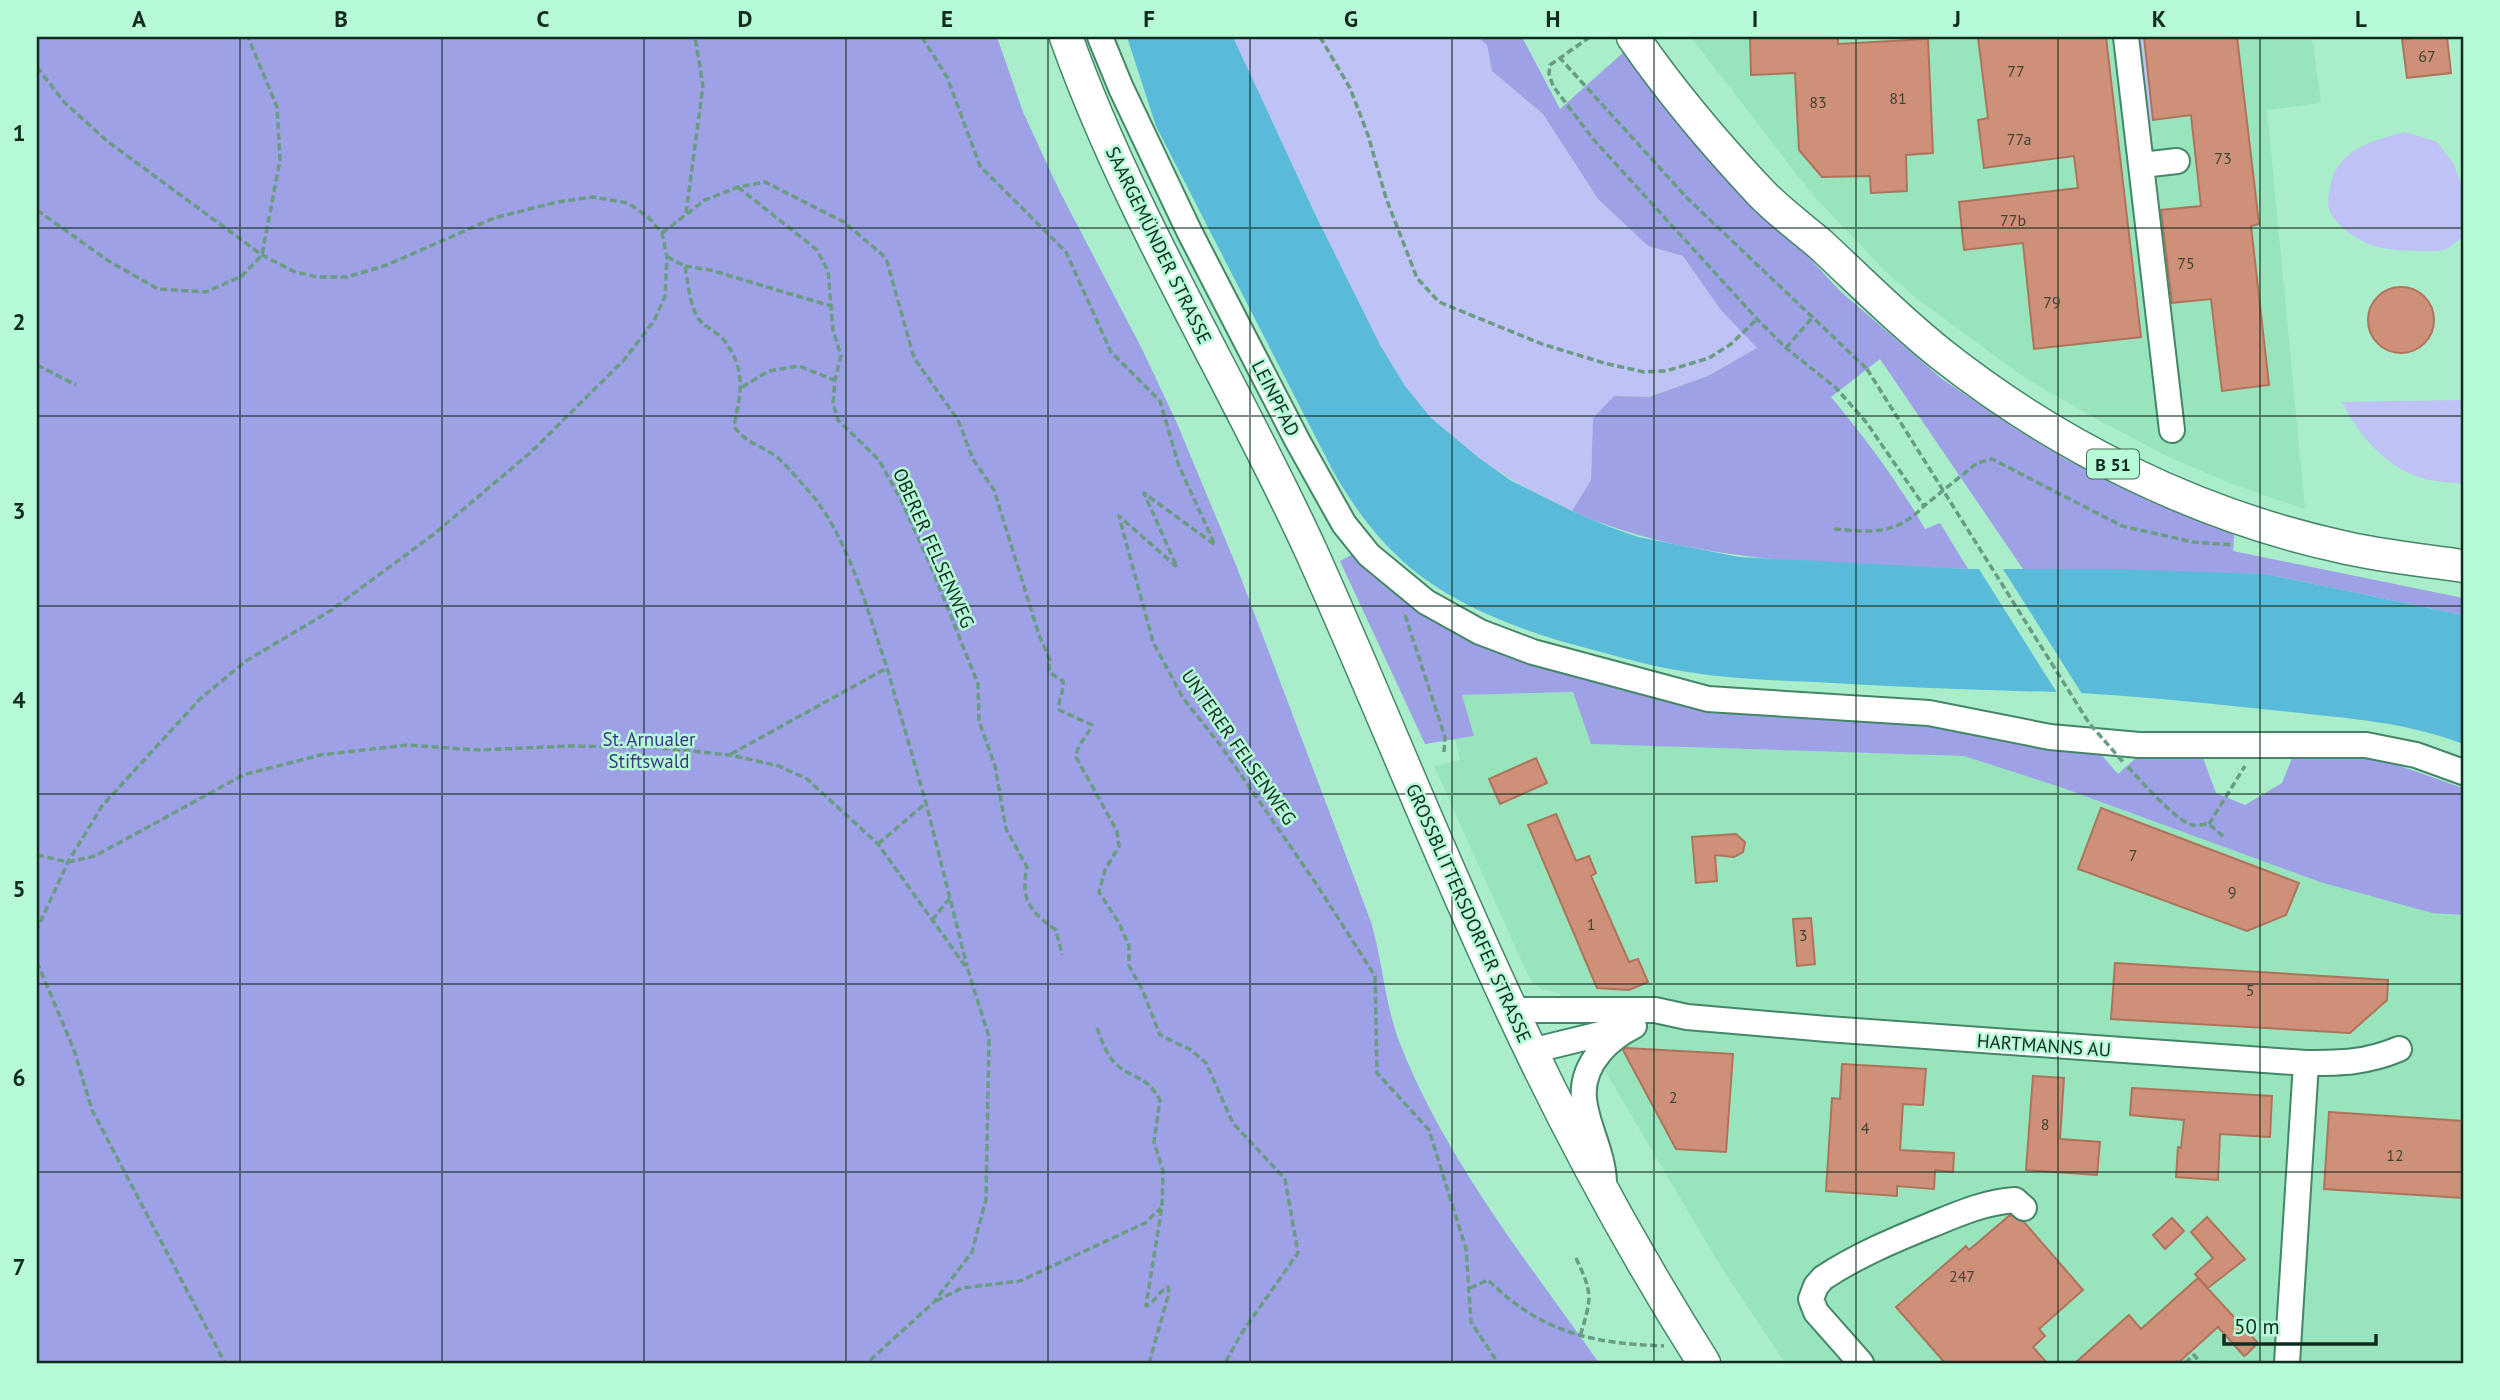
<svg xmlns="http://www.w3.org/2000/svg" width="2500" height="1400" font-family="'PT Sans',sans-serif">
	<rect width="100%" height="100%" fill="#a9edca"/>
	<!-- built -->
	<path fill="#97e4bd" d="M1691,37H2312L2321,103L2267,110L2305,509L2232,484L2169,457L2104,423L2028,380L1916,298L1886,272L1812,194Z
		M1574,692L1592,744L1964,756L2060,787L2320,882L2432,913L2463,915V1363H1785L1721,1267L1559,993L1542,989L1533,983L1527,973L1434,766L1460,760L1455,739L1474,735L1462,695Z"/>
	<!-- green -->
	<path fill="#bfc2f5" d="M1233,37H1478L1487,45L1492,71L1543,114L1598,199L1648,246L1683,256L1720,309L1758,348L1708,376L1648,397L1614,396L1593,418L1591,480L1572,511C1521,486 1470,459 1431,418C1393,378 1370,326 1346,277C1307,198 1270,117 1233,37Z
		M2138,38H2143L2152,121L2147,122Z
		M2405,132L2437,142L2454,164L2463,190V234C2460,241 2451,247 2443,250C2434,253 2383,250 2374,246C2358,241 2340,228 2331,214C2326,205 2329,193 2331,183C2340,148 2374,140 2405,132Z
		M2463,400V484C2449,482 2433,482 2419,477C2385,466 2357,433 2342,402Z"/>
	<!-- forest -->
	<path fill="#9ea1e6" d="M37,37H997L1023,112L1059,190L1142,349L1176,421L1236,565L1371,922C1383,963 1385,1007 1401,1046C1447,1162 1528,1262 1599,1363H37Z
		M1478,37H1522L1560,109L1626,50L1678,116L1840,291L1942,379L2014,428L2067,460L2116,484L2234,535L2233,551L2463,598V615L2265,574L2023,569L1880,359L1831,397C1866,439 1898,482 1925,529L1940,523L1968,569C1834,562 1698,567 1572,511L1591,480L1593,418L1614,396L1649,397L1708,376L1757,348L1720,309L1683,256L1648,246L1598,199L1543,114L1492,71L1487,45Z
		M1355,553L1582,673L1886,715L2099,752L2118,774L2136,758H2203L2216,793L2245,805L2282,783L2292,758L2320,754H2366L2463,788V915L2432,913L2320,882L2060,787L1964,756L1591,744L1573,692L1462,695L1474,736L1425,744L1340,561Z"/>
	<!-- water -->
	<path fill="#5abad9" d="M1127,37H1233L1316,216L1380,345L1405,386L1431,418L1479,458L1510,480L1572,511L1607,526L1638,537L1739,557L1968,569H2114L2265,574L2463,615V744C2406,722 2352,719 2291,712C2213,704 2135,695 2056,692C1976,690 1895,687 1814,682C1772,680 1729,679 1688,672C1652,667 1617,656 1582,647C1526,632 1469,611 1422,577C1384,549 1356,511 1333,471L1156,126Z"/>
	<!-- pier -->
	<path fill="#a9edca" d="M1977,566H2001L2084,697L2059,696Z"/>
	<!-- building -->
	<path fill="#ce9078" stroke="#af735c" stroke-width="2" d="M1750,37H1838V44L1928,39L1933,153L1906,155L1907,191L1871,193L1870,176L1822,177L1799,150L1795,73L1751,75Z
		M1978,37H2106L2141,337L2034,349L2023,243L1964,250L1959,202L2078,188L2074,156L1984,168L1978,120L1988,118Z
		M2144,37H2237L2259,224L2251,226L2269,385L2222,391L2211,299L2172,303L2161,210L2201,206L2191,115L2153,120Z
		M2423,37H2447L2451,73L2407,78L2402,39Z
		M2368 320a33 33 0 1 1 66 0a33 33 0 1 1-66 0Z
		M1536,758L1547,783L1500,804L1489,779Z
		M2101,808L2299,883L2286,915L2247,931L2078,869Z
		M1556,814L1576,861L1589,856L1596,873L1591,876L1629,962L1638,959L1648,982L1629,990L1597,988L1528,825Z
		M1736,834L1745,842L1743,852L1734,857L1715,855L1717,881L1696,883L1692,837Z
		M1811,918L1815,964L1797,966L1793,919Z
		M2115,963L2388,980L2387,1000L2350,1033L2111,1019Z
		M1626,1048L1733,1054L1726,1152L1676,1149L1623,1050Z
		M1842,1064L1926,1069L1923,1105L1903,1104L1900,1150L1954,1153L1953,1172L1935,1170L1934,1189L1897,1186V1196L1826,1191L1832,1098L1840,1099Z
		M2033,1076L2064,1078L2060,1139L2100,1142L2097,1175L2026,1170Z
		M2132,1088L2272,1096L2270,1137L2220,1134L2218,1180L2176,1177L2178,1147L2181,1148L2184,1120L2130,1115Z
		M2329,1112L2463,1121V1198L2324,1189Z
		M2010,1215L2024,1222L2083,1290L2039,1329L2045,1336L2033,1347L2047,1363H1945L1896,1307L1966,1246L1969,1250Z
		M2207,1217L2245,1259L2208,1288L2195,1274L2213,1258L2191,1232Z
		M2172,1218L2184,1231L2165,1249L2153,1235Z
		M2198,1278L2258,1343L2246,1355L2244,1356L2218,1327L2178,1363H2075L2129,1315L2141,1329Z"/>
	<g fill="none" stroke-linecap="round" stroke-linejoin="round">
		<defs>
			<path id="minor" d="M1100,37L1121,88L1189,231L1297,440L1344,524L1369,555L1426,602L1480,632L1533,652L1708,699L1929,713L2050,737L2139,745H2366L2416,755L2463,772
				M2126,37L2172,430
				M2142,165L2177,161
				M1512,1010H1655L1687,1017L1827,1029L2306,1063C2341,1063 2365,1063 2399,1049
				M1531,1051L1625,1028
				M1604,1182C1602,1133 1562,1097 1600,1052C1610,1040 1620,1033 1634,1026
				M1861,1363L1816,1312L1811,1299L1816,1286L1823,1278C1856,1256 1894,1240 1931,1225C1958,1214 1985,1202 2015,1200L2024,1208
				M2287,1363L2306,1063"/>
			<path id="major" d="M1066,37C1130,216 1232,379 1311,551C1380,704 1441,861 1513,1013C1569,1133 1633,1251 1704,1363
				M1633,37C1671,92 1714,143 1760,192C1778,211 1800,227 1820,244C1860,281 1898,320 1941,354C2056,445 2194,514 2338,546C2379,556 2422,560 2463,566"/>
		</defs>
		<!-- minor casing -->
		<use href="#minor" stroke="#448667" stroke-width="28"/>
		<!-- major casing -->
		<use href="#major" stroke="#448667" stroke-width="35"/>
		<!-- path -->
		<path stroke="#699c83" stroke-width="3.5" stroke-dasharray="7 3.5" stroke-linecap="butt" d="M922,37L947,77L980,166L1066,252L1111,352L1160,401L1179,466L1215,545L1144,493L1177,567L1119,516L1153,642L1183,698L1221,746L1315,882L1375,976L1377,1073L1429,1130L1466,1249L1471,1322L1498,1363
			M1320,37L1350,88L1368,135L1386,198L1417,278L1439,302L1542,344L1604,363L1644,372L1666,371L1709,358L1731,344L1757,319
			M1590,37L1550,65L1549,74L1553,86L1593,139L1757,319L1786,348L1836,388L1866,422L1924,506L1977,463L1992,459L2122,526L2193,542L2234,545
			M1559,57L1688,199L1867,369
			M37,67L64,102L107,141L262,255L295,272L318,277H347L387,265L494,218L557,202L593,197L628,203L648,217L662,233L667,257L665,296L654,321L624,360L531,452L434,534L330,611L246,661L200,699L102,806L68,862L37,929
			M738,187L817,250L828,271L833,330L841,356L835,380L833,403L838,420L879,460L902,502L932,569L978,684L979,721L995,766L1006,829L1027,867C1020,899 1030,912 1056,930L1062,955
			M37,210L107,260L158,289L206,292L242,276L262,255L280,160L277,107L248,37
			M686,213L703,86L695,37
			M662,233L705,200L738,187L765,182L844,222L886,258L914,358L958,420L973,459L994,490L1039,635L1050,660L1049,672L1063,681C1064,692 1058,699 1059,710L1092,725C1087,738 1078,742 1076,757L1117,831L1119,846L1105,870L1099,892L1119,923L1129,946V966L1142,989L1160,1035L1191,1050L1206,1063L1233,1123L1285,1179L1298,1253L1241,1334L1225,1363
			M667,257L685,266C688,282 689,303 698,318C704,327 716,331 723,339C747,369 741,392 734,426C745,443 761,445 777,457C787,466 797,478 806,488C847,532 868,612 887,668
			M685,266L710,270L831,306
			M1786,348L1812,318
			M37,365L76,385
			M742,387L769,371L799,366L834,380
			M1834,529C1872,532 1895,536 1924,506
			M1405,615L1445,737L1444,752
			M731,754L887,668L926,803L967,966
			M2128,767C2142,782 2174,819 2192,825C2197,826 2204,824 2209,824L2225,838
			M2209,824L2245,766
			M878,844L926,803
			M37,855L68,862L95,856L243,775L320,755L407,745L479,750L568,746L651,747L730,755L779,766L807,779L878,844L968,970L989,1037L986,1199L972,1252L934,1302L867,1363
			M932,920L950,898
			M37,962L74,1050L92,1110L225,1363
			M1097,1028C1102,1041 1107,1057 1118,1066C1138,1082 1145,1074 1160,1100L1154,1142L1163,1171L1162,1206L1146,1306C1155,1302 1159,1291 1168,1287L1169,1293L1149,1363
			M1576,1258C1594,1296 1591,1298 1580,1337
			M1470,1288L1488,1280C1542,1333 1590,1343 1664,1346
			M936,1301L962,1288L1020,1281L1145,1223L1161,1208
			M2185,1363L2194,1355L2201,1363"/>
		<!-- minor -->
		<use href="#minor" stroke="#fff" stroke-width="24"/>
		<!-- major -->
		<use href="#major" stroke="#fff" stroke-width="32"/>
		<!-- path-bridge -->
		<path stroke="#699c83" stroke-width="3.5" stroke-dasharray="7 3.5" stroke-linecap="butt" d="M1867,369L2089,723L2124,763"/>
	</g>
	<!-- grid -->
	<path fill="none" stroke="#102c1f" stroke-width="2" stroke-opacity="0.55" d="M240,37V1363M442,37V1363M644,37V1363M846,37V1363M1048,37V1363M1250,37V1363M1452,37V1363M1654,37V1363M1856,37V1363M2058,37V1363M2260,37V1363M37,228H2463M37,416H2463M37,606H2463M37,794H2463M37,984H2463M37,1172H2463"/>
	<g text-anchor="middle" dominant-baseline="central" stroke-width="5" stroke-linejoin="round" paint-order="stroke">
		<!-- number labels -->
		<g font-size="16" fill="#404535">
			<text x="2427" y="56">67</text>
			<text x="2016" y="71">77</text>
			<text x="1898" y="98">81</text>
			<text x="1818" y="102">83</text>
			<text x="2019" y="139">77a</text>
			<text x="2223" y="158">73</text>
			<text x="2013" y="220">77b</text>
			<text x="2186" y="263">75</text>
			<text x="2052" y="302">79</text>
			<text x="2133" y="855">7</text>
			<text x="2232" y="892">9</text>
			<text x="1591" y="924">1</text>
			<text x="1803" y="935">3</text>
			<text x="2250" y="990">5</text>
			<text x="1673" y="1097">2</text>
			<text x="2045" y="1124">8</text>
			<text x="1865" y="1128">4</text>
			<text x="2395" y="1155">12</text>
			<text x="1962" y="1276">247</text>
		</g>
		<!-- shield labels -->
		<rect fill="#b6fad7" stroke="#426a56" stroke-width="2" x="2087" y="449.5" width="52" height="29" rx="5"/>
		<g font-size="18" font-weight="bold" fill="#102c1f">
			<text x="2113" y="464">B 51</text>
		</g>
		<!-- street labels -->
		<g font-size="19" fill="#102c1f" stroke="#b6fad7">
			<text transform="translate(1159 245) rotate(64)">SAARGEMÜNDER STRASSE</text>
			<text transform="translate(1276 398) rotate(63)">LEINPFAD</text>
			<text transform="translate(934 548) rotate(66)">OBERER FELSENWEG</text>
			<text transform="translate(1239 747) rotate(55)">UNTERER FELSENWEG</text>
			<text transform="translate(1469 913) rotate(66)">GROSSBLITTERSDORFER STRASSE</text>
			<text transform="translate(2044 1045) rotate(4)">HARTMANNS AU</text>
		</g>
		<!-- park labels -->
		<g font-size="19" fill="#3d3787" stroke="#b6fad7">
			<text x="649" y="739">St. Arnualer<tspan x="649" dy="22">Stiftswald</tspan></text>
		</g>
	</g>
	<!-- border -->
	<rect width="2500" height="1400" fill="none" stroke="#b6fad7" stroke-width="77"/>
	<!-- scale -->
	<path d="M2224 1334v10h152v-10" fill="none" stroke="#102c1f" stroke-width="3.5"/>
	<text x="2234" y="1334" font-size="21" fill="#102c1f" stroke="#b6fad7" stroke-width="5" paint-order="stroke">50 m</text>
	<rect x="38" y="38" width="2424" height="1324" fill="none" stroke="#102c1f" stroke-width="2.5"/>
	<g font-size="23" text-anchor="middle" font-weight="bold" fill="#102c1f">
		<text x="139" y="27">A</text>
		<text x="341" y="27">B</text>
		<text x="543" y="27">C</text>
		<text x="745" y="27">D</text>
		<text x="947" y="27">E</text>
		<text x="1149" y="27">F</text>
		<text x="1351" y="27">G</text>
		<text x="1553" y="27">H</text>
		<text x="1755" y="27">I</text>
		<text x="1957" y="27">J</text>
		<text x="2159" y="27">K</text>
		<text x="2361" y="27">L</text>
		<text x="19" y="141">1</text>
		<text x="19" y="330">2</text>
		<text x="19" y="519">3</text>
		<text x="19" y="708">4</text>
		<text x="19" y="897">5</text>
		<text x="19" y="1086">6</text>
		<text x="19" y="1275">7</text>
	</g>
</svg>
